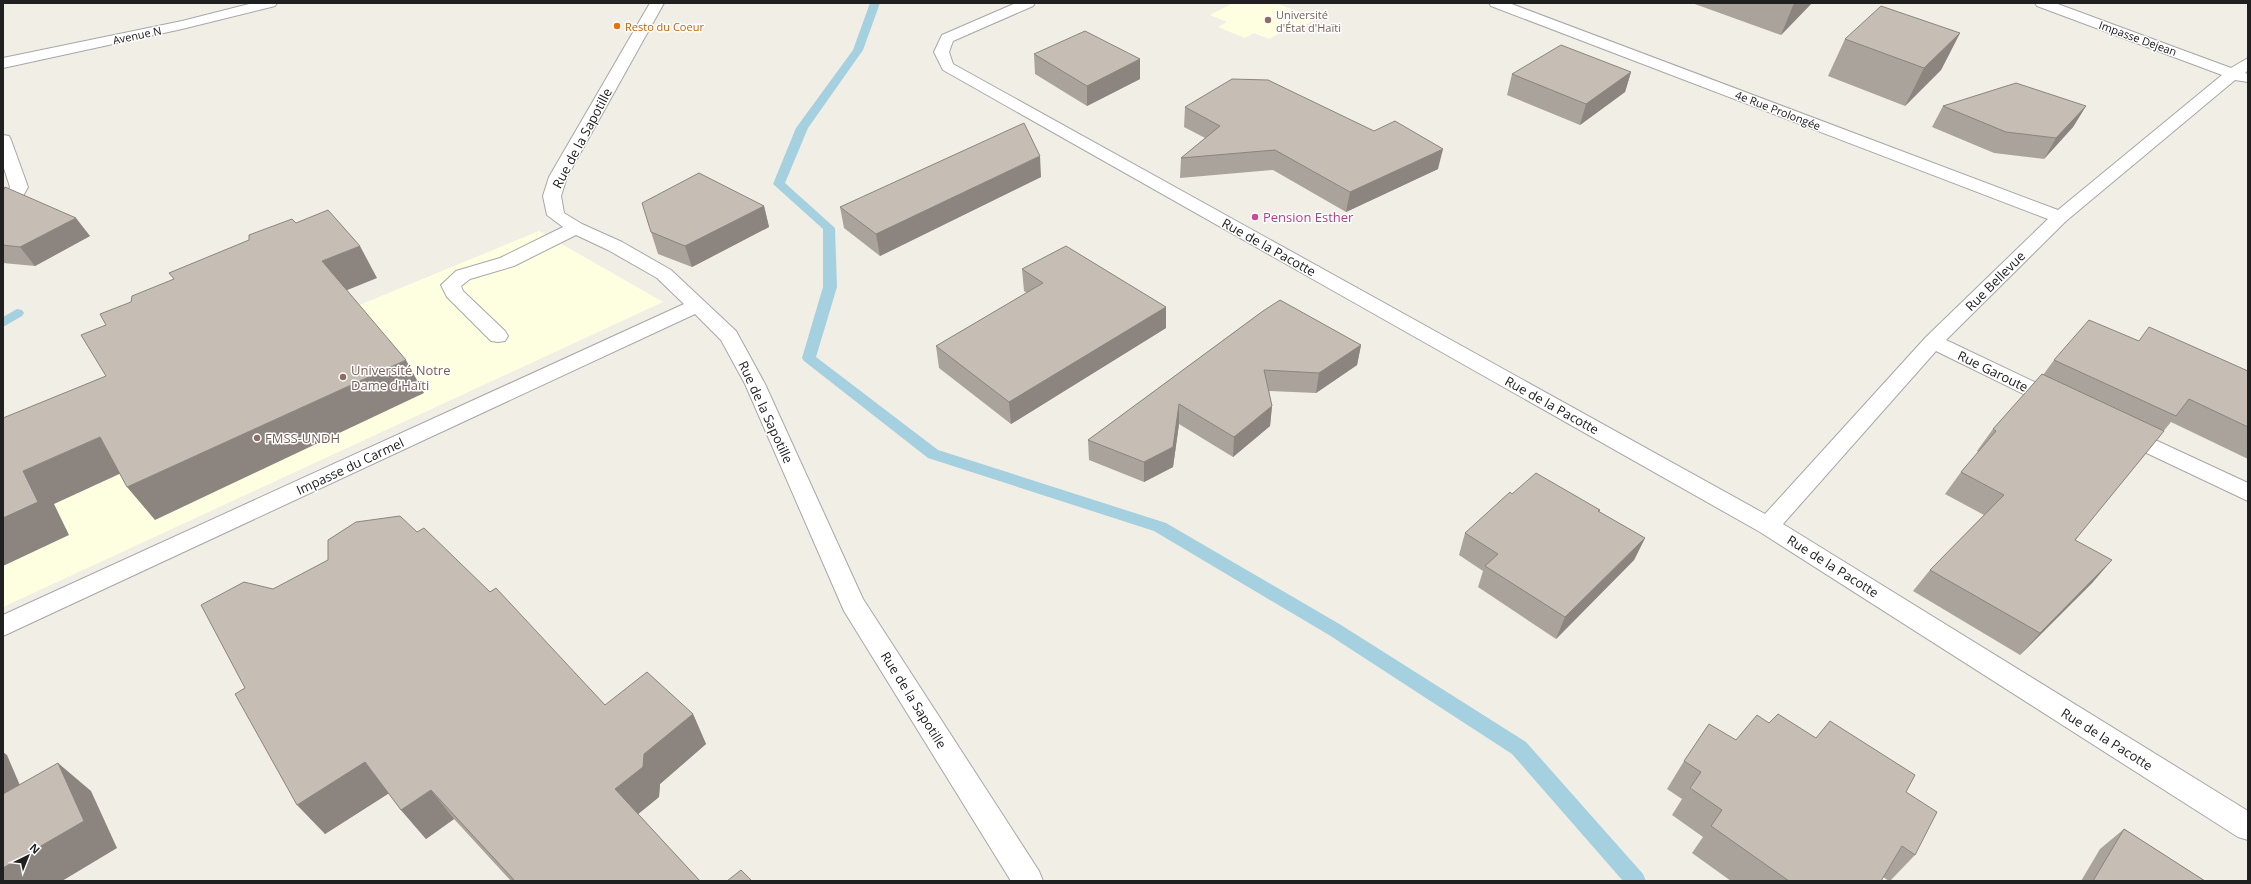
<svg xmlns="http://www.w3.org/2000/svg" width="2251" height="884" font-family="'Open Sans',sans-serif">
	<rect width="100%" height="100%" fill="#f1eee6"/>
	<!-- education -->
	<path fill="#feffe1" d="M1233,3H1276L1316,19L1290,33L1284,31L1269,39L1254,33L1245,38L1218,27L1227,22L1210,15Z
		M539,231L663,302L3,607V452Z"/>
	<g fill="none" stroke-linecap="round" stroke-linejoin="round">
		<!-- stream -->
		<path fill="#a5d0df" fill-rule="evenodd" d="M870,3H880L863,50L808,128L785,183L835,228L837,287L816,357L938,450L1166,523L1341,625L1526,742L1643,874L1646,881H1623L1512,754L1329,635L1154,531L928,458L804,361L802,358L823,287V229L773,184L796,128L853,50Z
			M17,309L22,310L24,313L22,316L3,327V317Z"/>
		<defs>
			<path id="minor" d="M253,3H277L275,6L182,29L3,68V58L182,21Z
				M650,3H664L567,177L561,196L564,213L582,224L622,242L671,270L736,331L765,384L863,599L1039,871L1043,881H1011L844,611L745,384L721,340L695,314L3,636V615L684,304L657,278L608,250L576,235L514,266L470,279L461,286L463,291L505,331L508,336L505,341L498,342L491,341L447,297L441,285L456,271L500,258L563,227L547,215L543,196L549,177Z
				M1016,3H1035L1033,6L953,41L949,52L953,64L1765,514L1926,337L2048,219L1491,6L1489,3H1509L2058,210L2222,75L2037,6L2035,3H2055L2231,68L2248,58V70L2245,73L2248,74V82L2235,80L2066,221L1946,340L2064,396L2067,401L2064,406L2056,408L2048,406L1936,351L1783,524L2248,811V840L2238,837L1760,532L943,70L934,52L942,35Z
				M3,135L9,136L11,140L28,187L14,212L3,217V201L10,187L3,165Z
				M2125,426L2248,483V501L2117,439L2114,434L2117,429Z"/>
		</defs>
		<!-- minor casing -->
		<use href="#minor" stroke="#a7a7a7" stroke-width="2"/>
		<!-- minor -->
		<use href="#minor" fill="#fff" fill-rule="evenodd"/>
	</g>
	<!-- wall -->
	<path fill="#aaa39c" d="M1692,3H1812L1781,35Z
		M1960,33L1941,70L1905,106L1828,76L1845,39Z
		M1034,54L1140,59V79L1087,106L1035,74Z
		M1631,72L1625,92L1580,125L1507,95L1512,74Z
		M1943,106H2086L2073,127L2044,159L1994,153L1932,127Z
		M1185,107L1438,169L1346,212L1273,170L1180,178L1181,158L1205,138L1184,127Z
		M1041,177L880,256L844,228L840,207Z
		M3,191L90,236L35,266L3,263Z
		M764,206L769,227L692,267L658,254L651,232Z
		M1022,269L1166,307V328L1011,424L939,368L936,346L1027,293L1024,291Z
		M1263,311L1361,345L1357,365L1316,393L1269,391L1272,406L1270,426L1233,457L1179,424L1173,467L1144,482L1089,460L1088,440Z
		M2139,341L2248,371V459L2171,422L2075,540L2093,582L2020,655L1913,591L1930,570L1984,515L1945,494L1961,472L1978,452L1977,451L1993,429L2043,375L2054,360Z
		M1512,494L1600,510L1599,512L1645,538L1634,560L1556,639L1478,587L1483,571L1459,555L1465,533Z
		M417,532L605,705L693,714L706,744L660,784L659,797L638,814L700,881H511L454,819L426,839L401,810L389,793L325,834L245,688L273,589Z
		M1769,723L1816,738L1906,792L1915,855L1890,881H1889L1883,877L1881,881H1731L1692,853L1703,837L1672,815L1682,799L1667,789L1684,761L1736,740Z
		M2124,829L2205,881H2081L2100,849Z"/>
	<!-- shaded-wall -->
	<path fill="#8b847f" d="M1794,3H1812L1781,35Z
		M1960,33L1941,70L1905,106L1924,68Z
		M1140,59V79L1087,106V86Z
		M1631,72L1625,92L1580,125L1586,104Z
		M2086,106L2073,127L2044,159L2056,138Z
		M1443,149L1438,169L1346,212L1350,192Z
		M1040,156L1041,177L880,256L876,234Z
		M764,206L769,227L692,267L685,246Z
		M76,218L90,236L35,266L20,247Z
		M360,246L377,278L340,293L322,261Z
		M1166,307V328L1011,424L1009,402Z
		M1361,345L1357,365L1316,393L1319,373Z
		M406,360L424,393L155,520L127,487Z
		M1179,404V424L1173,467L1144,482V462Z
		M1272,406L1270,426L1233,457L1234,437Z
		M100,437L128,470L54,504L69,535L3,566V518L23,471Z
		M1645,538L1634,560L1556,639L1565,617Z
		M2112,560L2093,582L2020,655L2040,633Z
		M693,714L706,744L660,784L659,797L632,819L615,789L644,754Z
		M3,752L7,755L36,823L3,798Z
		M365,762L391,792L325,834L297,805Z
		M58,763L91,791L117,848L62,881H3V868Z
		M431,790L454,819L426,839L401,810Z"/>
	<!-- building -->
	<path fill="#c6bdb5" stroke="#8b847f" d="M1881,6L1960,33L1924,68L1845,39Z
		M1085,31L1140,59L1087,86L1034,54Z
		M1561,45L1631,72L1586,104L1512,74Z
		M1232,79L1268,80L1374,131L1395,121L1443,149L1350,192L1275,150L1181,158L1220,126L1185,107Z
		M2016,83L2086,106L2056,138L2006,132L1943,106Z
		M1024,123L1040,156L876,234L840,207Z
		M699,173L764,206L685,246L651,232L642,203Z
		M5,187L76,218L20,247L3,245V191Z
		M328,210L360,246L322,261L406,360L127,487L100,437L23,471L38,502L3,518V418L106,376L81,335L106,325L100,314L131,302L132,296L174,279L169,273L249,240V235L292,219L296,223Z
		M1066,246L1166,307L1009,402L936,346L1043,283L1022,269Z
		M1280,300L1361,345L1319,373L1264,370L1272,406L1234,437L1179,404L1173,447L1144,462L1088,440L1263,311Z
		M2089,320L2139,341L2149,327L2248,371V427L2189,399L2176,416L2054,360Z
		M2042,374L2164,431L2075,540L2112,560L2040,633L1930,570L2004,495L1961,472L1996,431L1993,429Z
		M1536,473L1600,510L1598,511L1645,538L1565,617L1485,566L1498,554L1465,533L1510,492L1512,494Z
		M400,516L417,532L424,528L490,592L496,588L605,705L647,672L693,714L644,754L643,767L615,789L700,881H515L431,790L401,810L365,762L297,805L235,694L245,688L201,605L244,582L273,589L328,560V540L356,522Z
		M1778,714L1816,738L1830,721L1915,775L1906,792L1937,812L1915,855L1902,846L1881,881H1789L1711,826L1722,810L1690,788L1701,772L1684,761L1709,724L1736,740L1757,715L1769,723Z
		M58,763L84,821L3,868V794Z
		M2124,829L2205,881H2093Z
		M741,870L752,881H727Z"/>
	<!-- markers -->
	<g fill="#8d6e63" stroke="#fff" stroke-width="1.5">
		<circle cx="1268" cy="20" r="4"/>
		<circle cx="343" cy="377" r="4"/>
		<circle cx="257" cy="438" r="4"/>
	</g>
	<circle fill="#e8710a" stroke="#fff" stroke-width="1.5" cx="617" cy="26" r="4"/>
	<circle fill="#d1479c" stroke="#fff" stroke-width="1.5" cx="1255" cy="217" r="4"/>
	<g text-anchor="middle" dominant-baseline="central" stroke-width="3" stroke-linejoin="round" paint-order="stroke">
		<!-- far-education labels -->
		<g font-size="11" fill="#785e54" stroke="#fff" text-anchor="start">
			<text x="1276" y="14">Université<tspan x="1276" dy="13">d'État d'Haïti</tspan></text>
		</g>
		<!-- far-food labels -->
		<g font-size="11" fill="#c56008" stroke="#fff" text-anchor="start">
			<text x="625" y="26">Resto du Coeur</text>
		</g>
		<!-- far-street labels -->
		<g font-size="11" fill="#202020" stroke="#fff">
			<text transform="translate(137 35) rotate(-12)">Avenue N</text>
			<text transform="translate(2138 38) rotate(20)">Impasse Dejean</text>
			<text transform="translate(1778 110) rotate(21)">4e Rue Prolongée</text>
		</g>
		<!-- street labels -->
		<g font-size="13" fill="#202020" stroke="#fff">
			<text transform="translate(582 138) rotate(-62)">Rue de la Sapotille</text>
			<text transform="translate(1269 247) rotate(29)">Rue de la Pacotte</text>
			<text transform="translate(1995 281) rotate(-45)">Rue Bellevue</text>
			<text transform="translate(1993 371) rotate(26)">Rue Garoute</text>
			<text transform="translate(1552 405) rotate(29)">Rue de la Pacotte</text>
			<text transform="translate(766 412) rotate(65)">Rue de la Sapotille</text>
			<text transform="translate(350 466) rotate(-25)">Impasse du Carmel</text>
			<text transform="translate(1833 566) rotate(32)">Rue de la Pacotte</text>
			<text transform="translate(914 700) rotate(58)">Rue de la Sapotille</text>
			<text transform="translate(2107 739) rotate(32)">Rue de la Pacotte</text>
		</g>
		<!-- hotel labels -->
		<g font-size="13" fill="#b23c85" stroke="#fff" text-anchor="start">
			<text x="1263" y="217">Pension Esther</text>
		</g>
		<!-- education labels -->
		<g font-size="13" fill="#785e54" stroke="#fff" text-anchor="start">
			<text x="351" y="370">Université Notre<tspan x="351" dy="15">Dame d'Haïti</tspan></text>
			<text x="265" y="438">FMSS-UNDH</text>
		</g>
	</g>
	<!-- border -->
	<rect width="2251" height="884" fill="none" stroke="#202020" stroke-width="8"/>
	<!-- north arrow -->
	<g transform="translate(28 856) rotate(43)" stroke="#ffffff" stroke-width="3" paint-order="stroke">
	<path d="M0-3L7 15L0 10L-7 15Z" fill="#202020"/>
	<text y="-6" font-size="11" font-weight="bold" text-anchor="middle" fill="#202020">N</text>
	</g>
</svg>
